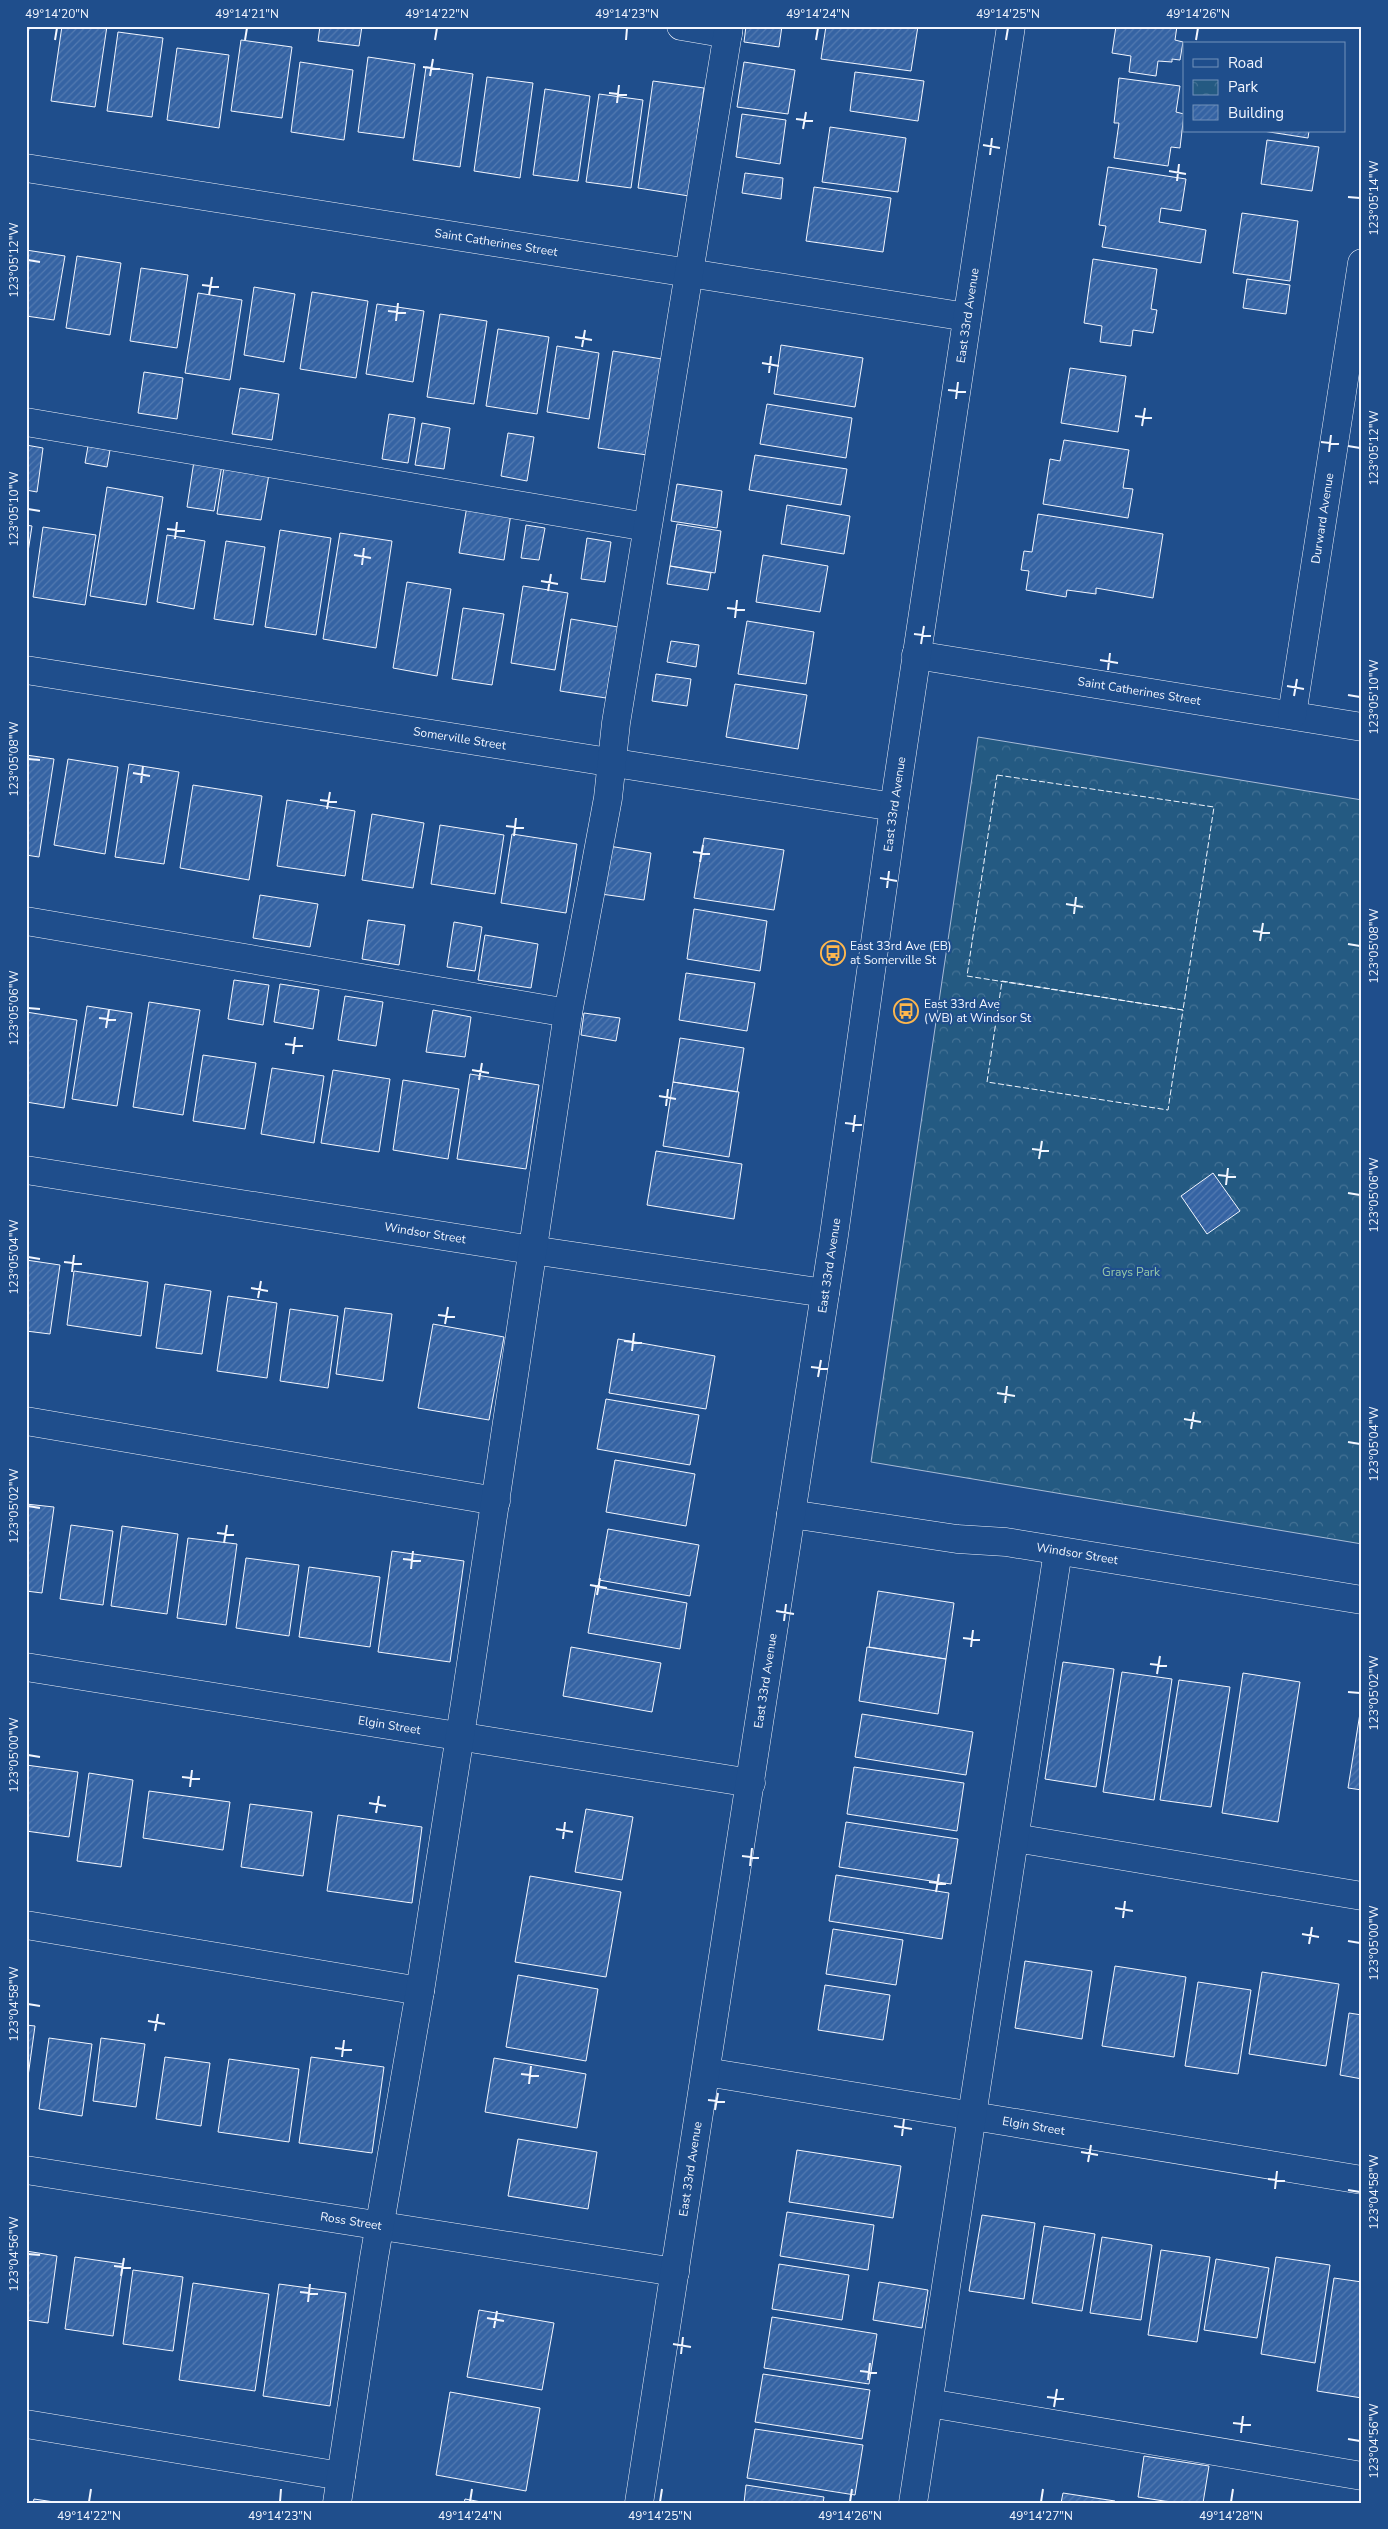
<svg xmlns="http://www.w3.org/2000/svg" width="1388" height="2529" font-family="'Nunito Sans',sans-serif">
	<defs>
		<pattern id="park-crowns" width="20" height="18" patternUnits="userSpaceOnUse" patternTransform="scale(1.25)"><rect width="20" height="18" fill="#245a82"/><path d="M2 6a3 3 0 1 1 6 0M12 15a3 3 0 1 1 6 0" fill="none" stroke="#447295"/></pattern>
		<pattern id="building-hatch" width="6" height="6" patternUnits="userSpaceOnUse" patternTransform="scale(1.25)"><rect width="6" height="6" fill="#3563a3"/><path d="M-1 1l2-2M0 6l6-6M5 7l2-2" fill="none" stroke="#537ab1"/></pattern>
	</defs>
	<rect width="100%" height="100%" fill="#1f4e8c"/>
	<!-- park -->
	<path fill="url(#park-crowns)" stroke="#a8bbd7" d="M978,737L1362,800V1544L871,1462Z"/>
	<!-- building -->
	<path fill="url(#building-hatch)" stroke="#f2f6ff" d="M62,26H107L95,107L51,101Z
		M320,26H362L359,46L318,41Z
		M746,26H782L779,47L744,42Z
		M826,26H918L911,71L821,59Z
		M1116,26H1177L1175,40L1183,42L1180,60L1172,59V62L1158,61L1156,76L1129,72L1131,56L1112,53Z
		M26,28H29L26,48Z
		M118,32L163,38L152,117L107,111Z
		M241,40L292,47L282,118L231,111Z
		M177,48L229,55L219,128L167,120Z
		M368,57L415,64L404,138L358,132Z
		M300,62L353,70L344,140L291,132Z
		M744,62L795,70L788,114L737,107Z
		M426,67L473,74L460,167L413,160Z
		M855,72L924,81L918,121L850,111Z
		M487,77L533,83L520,178L474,171Z
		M1119,78L1180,86L1176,112L1184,114L1180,148L1171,147L1168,166L1114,158L1119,123H1114Z
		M653,81L704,88L689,196L638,188Z
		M545,89L590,96L578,181L533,175Z
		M599,94L643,100L631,188L586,182Z
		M742,114L786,120L780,164L736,157Z
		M830,127L906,138L898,192L822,182Z
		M1263,131H1309L1308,138Z
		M1267,140L1319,147L1312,191L1261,184Z
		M1108,167L1186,179L1181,211L1161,208L1159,222L1206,230L1201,263L1102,247L1106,226L1099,225Z
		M745,173L783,178L781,199L742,193Z
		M814,187L891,198L883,252L806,241Z
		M1242,213L1298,221L1290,281L1233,273Z
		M26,250L65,256L54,320L26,316Z
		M77,256L121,263L110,335L66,328Z
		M1093,259L1157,269L1151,309L1157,310L1153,333L1133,330L1131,346L1100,342L1102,326L1084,323Z
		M141,268L188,275L177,348L130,341Z
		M1247,279L1290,285L1286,314L1243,308Z
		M254,287L295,294L284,362L244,355Z
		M312,292L368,301L356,378L300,369Z
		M198,293L242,300L230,380L185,373Z
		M377,304L424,311L413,382L366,374Z
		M440,314L487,321L474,404L427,397Z
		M498,329L549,337L537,414L486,406Z
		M781,345L863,358L855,407L774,394Z
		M557,346L599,353L589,419L547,412Z
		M613,351L662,359L647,455L598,448Z
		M1070,368L1126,376L1118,432L1061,423Z
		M144,372L183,378L177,419L138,413Z
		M240,388L279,394L272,440L232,434Z
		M767,404L852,418L846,458L760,444Z
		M389,414L415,418L408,463L382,459Z
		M422,423L450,428L444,469L415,465Z
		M508,433L534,437L527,481L501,476Z
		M1064,440L1129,450L1123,488L1133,489L1128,518L1043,504L1050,459L1060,461Z
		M26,445L43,448L37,492L26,490Z
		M88,446L110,450L107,467L85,463Z
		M755,455L847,469L841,505L749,490Z
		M194,461L222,465L214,511L187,507Z
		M224,467L269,474L261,520L217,514Z
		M677,484L722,491L717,528L671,521Z
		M107,487L163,497L146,605L90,596Z
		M787,505L850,516L844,554L781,544Z
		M467,506L511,513L504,560L459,553Z
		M1038,514L1163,534L1153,598L1096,588V594L1067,590L1066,597L1026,590L1029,571L1021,570L1024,551L1032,552Z
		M677,524L721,531L715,573L670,566Z
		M26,525L32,526L26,565Z
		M526,525L545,528L539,560L521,558Z
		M43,527L96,535L85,605L33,597Z
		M280,530L331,538L316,635L265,627Z
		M340,533L392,541L376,648L323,639Z
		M167,535L205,541L194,609L157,602Z
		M587,538L611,542L605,582L581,579Z
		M226,541L265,547L253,625L214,619Z
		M763,555L828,566L820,612L756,602Z
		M670,566L711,573L708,590L667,584Z
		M407,582L451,589L437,676L393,668Z
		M523,586L568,593L555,670L511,663Z
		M463,608L504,614L492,685L452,679Z
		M571,619L618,627L606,698L560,691Z
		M747,621L814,632L806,684L738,674Z
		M671,641L699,645L696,667L667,662Z
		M656,674L691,679L687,706L652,701Z
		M735,684L807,695L798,749L726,737Z
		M26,755L54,759L39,857L26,855Z
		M68,759L118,767L105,854L54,845Z
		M129,764L179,772L164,864L115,857Z
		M193,785L262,796L249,880L180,868Z
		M287,800L355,811L345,876L277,866Z
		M372,814L424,823L413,888L362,880Z
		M440,825L504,835L495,894L431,884Z
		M512,834L577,844L566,913L501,903Z
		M704,838L784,850L774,910L694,898Z
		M609,846L651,853L644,900L601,894Z
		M260,895L318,904L310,947L253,938Z
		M694,909L767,921L760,971L687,959Z
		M368,920L405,925L399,965L362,959Z
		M454,922L482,927L475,971L447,967Z
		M485,935L538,944L531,988L478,980Z
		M686,973L755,983L747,1031L679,1020Z
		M234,980L269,985L263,1025L228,1019Z
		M280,984L319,990L313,1029L274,1022Z
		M345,996L383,1002L376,1046L338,1040Z
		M149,1002L200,1010L183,1115L133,1107Z
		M87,1006L132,1013L117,1106L72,1099Z
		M433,1010L471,1017L465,1057L426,1052Z
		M26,1012L77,1020L64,1108L26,1102Z
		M584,1013L620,1018L616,1041L581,1035Z
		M680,1038L744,1048L737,1092L673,1082Z
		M203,1055L256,1063L245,1129L193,1121Z
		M272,1068L324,1076L314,1143L261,1134Z
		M333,1070L390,1079L379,1152L321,1143Z
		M470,1074L539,1085L526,1169L457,1159Z
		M403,1080L459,1089L448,1159L393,1150Z
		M673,1082L739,1092L729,1157L663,1146Z
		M656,1151L742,1164L734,1219L647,1205Z
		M1213,1173L1240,1211L1207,1234L1181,1196Z
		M26,1260L60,1265L50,1334L26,1331Z
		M74,1271L148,1282L141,1336L67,1325Z
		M165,1284L211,1291L202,1354L156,1348Z
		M228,1296L277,1303L267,1378L217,1371Z
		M345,1308L392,1314L383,1381L336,1374Z
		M290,1309L338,1316L328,1388L280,1381Z
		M433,1324L504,1337L489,1420L418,1408Z
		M618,1339L715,1356L706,1409L609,1393Z
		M606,1399L699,1415L690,1465L597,1449Z
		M615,1460L695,1474L686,1526L606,1512Z
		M26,1504L54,1507L42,1593L26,1591Z
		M71,1525L113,1531L103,1605L60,1599Z
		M122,1526L178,1534L167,1614L111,1606Z
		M608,1529L699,1545L690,1596L599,1580Z
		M188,1538L237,1544L226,1625L177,1618Z
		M392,1551L464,1561L450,1662L378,1652Z
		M246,1558L299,1565L289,1636L236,1628Z
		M309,1567L380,1577L370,1647L299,1637Z
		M596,1587L687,1603L680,1649L588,1633Z
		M878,1591L954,1603L946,1659L869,1647Z
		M571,1647L661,1663L652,1712L563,1696Z
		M867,1647L946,1659L938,1714L859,1701Z
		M1063,1662L1114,1669L1096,1787L1045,1779Z
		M1122,1672L1172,1679L1154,1800L1103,1792Z
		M1243,1673L1300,1682L1278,1822L1222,1813Z
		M1179,1680L1230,1687L1211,1807L1160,1800Z
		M1361,1707H1362V1790L1348,1788Z
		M862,1714L973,1732L966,1775L855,1757Z
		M26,1765L78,1772L69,1837L26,1831Z
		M854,1767L964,1783L957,1831L847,1814Z
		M89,1773L133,1780L121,1867L77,1861Z
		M149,1791L230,1802L223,1850L143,1838Z
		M250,1804L312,1812L303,1876L241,1867Z
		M586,1809L633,1817L622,1880L575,1872Z
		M338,1815L422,1827L412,1903L327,1891Z
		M846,1822L958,1839L951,1884L839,1867Z
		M836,1875L949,1893L942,1939L829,1921Z
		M530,1876L621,1892L606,1977L515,1962Z
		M833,1929L903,1940L896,1985L826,1974Z
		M1025,1961L1092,1971L1082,2039L1015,2028Z
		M1115,1966L1186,1977L1174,2057L1102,2046Z
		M1262,1972L1339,1984L1326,2066L1249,2054Z
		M518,1975L598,1989L586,2061L506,2047Z
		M1198,1982L1251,1990L1238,2074L1185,2066Z
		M825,1985L890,1995L883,2040L818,2030Z
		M1349,2013L1362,2015V2079L1340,2075Z
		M26,2025L35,2026L26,2091Z
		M49,2038L92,2044L82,2116L39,2109Z
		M101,2038L145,2044L136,2107L93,2101Z
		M165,2057L210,2063L201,2126L156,2119Z
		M311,2057L384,2067L372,2153L299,2143Z
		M494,2058L586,2074L577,2128L485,2112Z
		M229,2059L299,2069L289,2142L218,2132Z
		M518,2139L597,2152L588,2209L508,2196Z
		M797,2150L901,2166L893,2218L789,2202Z
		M787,2212L874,2225L868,2270L780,2256Z
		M982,2215L1035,2223L1024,2299L969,2291Z
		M1044,2226L1095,2234L1082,2311L1032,2303Z
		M1102,2237L1152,2245L1141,2320L1090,2313Z
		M1161,2250L1210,2257L1197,2342L1148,2335Z
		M26,2251L57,2256L48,2323L26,2320Z
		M75,2257L123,2264L113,2336L65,2329Z
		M1276,2257L1330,2265L1315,2363L1261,2354Z
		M1216,2259L1269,2268L1257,2338L1204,2330Z
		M779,2264L849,2275L842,2320L772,2309Z
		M133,2270L183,2277L173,2351L123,2344Z
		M1334,2278L1362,2282V2398L1317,2391Z
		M879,2282L928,2290L922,2328L873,2320Z
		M193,2283L269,2294L255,2391L179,2380Z
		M279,2284L346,2293L330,2406L263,2396Z
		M479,2310L554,2323L542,2390L467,2377Z
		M772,2317L877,2334L869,2384L764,2368Z
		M763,2374L870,2390L862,2439L755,2422Z
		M450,2392L540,2408L526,2491L436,2475Z
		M755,2429L863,2445L855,2495L747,2478Z
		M1144,2456L1209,2466L1203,2503H1177L1138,2497Z
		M746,2485L824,2497L823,2503H744Z
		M1063,2493L1115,2501V2503H1061Z
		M34,2499L61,2503H33Z
		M465,2499L487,2503H464Z"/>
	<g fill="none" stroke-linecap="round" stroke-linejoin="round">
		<defs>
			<g id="minor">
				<path d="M681,26L728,34"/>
				<path id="s1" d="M26,168L967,317"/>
				<path d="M26,422L647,527"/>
				<path id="s2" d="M916,655L1362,727"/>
				<path id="s3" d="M26,670L894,807"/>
				<path id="s4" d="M1292,715L1362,263"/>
				<path d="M26,921L568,1013"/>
				<path id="s5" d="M26,1170L532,1250L825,1293"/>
				<path d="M26,1421L496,1501"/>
				<path id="s6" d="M791,1514L957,1539L1006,1542L1362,1600"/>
				<path id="s7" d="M26,1667L751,1783"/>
				<path d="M1015,1838L1362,1896"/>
				<path d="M26,1925L420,1991"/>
				<path id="s8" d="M706,2072L1362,2180"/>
				<path id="s9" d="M26,2170L675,2272"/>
				<path d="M929,2403L1362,2476"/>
				<path d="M26,2424L341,2476"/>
				<path d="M337,2503L374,2258L420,1991L466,1697L568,1013L608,798L616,723L729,26"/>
				<path id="s10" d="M639,2503L834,1235L894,807L1011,26"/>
				<path d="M913,2503L1058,1551"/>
			</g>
		</defs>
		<!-- minor casing -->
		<use href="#minor" stroke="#f2f6ff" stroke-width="29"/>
		<!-- minor -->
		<use href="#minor" stroke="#1f4e8c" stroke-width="28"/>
		<!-- fence -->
		<path stroke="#f2f6ff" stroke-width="1" stroke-dasharray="6 2.5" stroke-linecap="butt" d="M997,775L1214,807L1183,1010L967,976Z
			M1002,981L1183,1010L1168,1110L987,1082Z"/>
	</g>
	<!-- ticks -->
	<path fill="none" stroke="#f2f6ff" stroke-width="2" d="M55,40L57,28M245,40L247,28M435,40L437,28M626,40L627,28M816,40L818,28M1006,40L1008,28M1196,40L1198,28M423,67L440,69M430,76L433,59M609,93L627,95M617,103L619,85M796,119L813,121M803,129L806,112M983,145L1000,148M990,155L992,138M1169,171L1186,174M1177,181L1179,164M1348,197L1360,198M28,260L40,262M202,285L219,287M209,295L212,277M388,311L406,313M396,321L398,303M575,337L592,340M582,347L585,330M762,363L779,366M769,373L771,356M948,390L966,392M956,399L958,382M1135,416L1152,418M1142,426L1145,408M1321,442L1339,444M1348,446L1360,448M1329,452L1331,435M28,509L40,511M167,529L185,531M175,539L177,522M354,555L371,558M362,565L364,548M541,581L558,584M548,591L551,574M727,608L745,610M735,618L737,600M914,634L931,636M921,644L924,626M1100,660L1118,663M1108,670L1110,653M1287,686L1304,689M1348,695L1360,697M1294,696L1297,679M28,759L40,760M133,773L150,776M141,783L143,766M320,800L337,802M327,809L330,792M506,826L524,828M514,836L516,818M693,852L710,854M700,862L703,845M880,878L897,881M887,888L889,871M1066,904L1083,907M1074,914L1076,897M1253,931L1270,933M1260,941L1263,923M1348,944L1360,946M28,1008L40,1009M99,1018L116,1020M106,1028L109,1010M285,1044L303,1046M293,1054L295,1037M472,1070L489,1073M479,1080L482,1063M659,1096L676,1099M666,1106L668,1089M845,1123L862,1125M853,1132L855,1115M1032,1149L1049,1151M1039,1159L1042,1141M1218,1175L1236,1177M1226,1185L1228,1168M1348,1193L1360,1195M28,1257L40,1259M64,1262L82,1264M72,1272L74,1255M251,1288L268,1291M258,1298L261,1281M438,1315L455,1317M445,1324L448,1307M624,1341L642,1343M632,1351L634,1333M811,1367L828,1369M818,1377L821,1360M997,1393L1015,1396M1005,1403L1007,1386M1184,1419L1201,1422M1191,1429L1194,1412M1348,1442L1360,1444M28,1506L40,1508M217,1533L234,1535M224,1543L227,1525M403,1559L421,1561M411,1569L413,1551M590,1585L607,1588M597,1595L600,1578M776,1611L794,1614M784,1621L786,1604M963,1638L980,1640M971,1647L973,1630M1150,1664L1167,1666M1157,1674L1160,1656M1348,1692L1360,1693M28,1755L40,1757M182,1777L200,1779M190,1787L192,1770M369,1803L386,1806M376,1813L379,1796M556,1829L573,1832M563,1839L565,1822M742,1856L759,1858M750,1866L752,1848M929,1882L946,1884M936,1892L939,1874M1115,1908L1133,1911M1123,1918L1125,1901M1302,1934L1319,1937M1348,1941L1360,1943M1309,1944L1312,1927M28,2004L40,2006M148,2021L165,2024M155,2031L158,2014M335,2048L352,2050M342,2057L344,2040M521,2074L539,2076M529,2084L531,2066M708,2100L725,2102M715,2110L718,2093M894,2126L912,2129M902,2136L904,2119M1081,2152L1098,2155M1088,2162L1091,2145M1268,2179L1285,2181M1275,2189L1277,2171M1348,2190L1360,2192M28,2254L40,2255M114,2266L131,2268M121,2276L124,2258M300,2292L318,2294M308,2302L310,2284M487,2318L504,2321M494,2328L497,2311M673,2344L691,2347M681,2354L683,2337M860,2371L877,2373M868,2380L870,2363M1047,2397L1064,2399M1054,2407L1057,2389M1233,2423L1251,2425M1241,2433L1243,2416M1348,2439L1360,2441M89,2502L91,2489M280,2502L281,2489M470,2502L472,2489M660,2502L662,2489M850,2502L852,2489M1041,2502L1043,2489M1231,2502L1233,2489"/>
	<!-- icons -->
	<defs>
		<symbol id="bus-ring" viewBox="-11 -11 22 22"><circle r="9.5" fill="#1f4e8c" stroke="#ffb74d" stroke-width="1.5"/><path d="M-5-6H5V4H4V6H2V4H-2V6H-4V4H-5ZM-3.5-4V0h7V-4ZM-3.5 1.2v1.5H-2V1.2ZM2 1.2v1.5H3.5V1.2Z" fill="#ffb74d"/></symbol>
	</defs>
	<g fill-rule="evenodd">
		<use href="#bus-ring" x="819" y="939" width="28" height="28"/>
		<use href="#bus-ring" x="892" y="997" width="28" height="28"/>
	</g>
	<g text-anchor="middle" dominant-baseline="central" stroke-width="4" stroke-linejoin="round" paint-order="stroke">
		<!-- street labels -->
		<g font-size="12" fill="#f2f6ff" stroke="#1f4e8c">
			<text stroke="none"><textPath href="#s1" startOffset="476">Saint Catherines Street</textPath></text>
			<text stroke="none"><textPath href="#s10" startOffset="2212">East 33rd Avenue</textPath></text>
			<text stroke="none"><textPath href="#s4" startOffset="199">Durward Avenue</textPath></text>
			<text stroke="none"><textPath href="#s2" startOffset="226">Saint Catherines Street</textPath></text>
			<text stroke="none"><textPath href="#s3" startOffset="439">Somerville Street</textPath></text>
			<text stroke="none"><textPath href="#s10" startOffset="1718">East 33rd Avenue</textPath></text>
			<text stroke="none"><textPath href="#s5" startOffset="404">Windsor Street</textPath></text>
			<text stroke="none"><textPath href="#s10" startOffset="1252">East 33rd Avenue</textPath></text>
			<text stroke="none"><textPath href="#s6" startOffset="289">Windsor Street</textPath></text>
			<text stroke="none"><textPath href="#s10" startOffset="832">East 33rd Avenue</textPath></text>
			<text stroke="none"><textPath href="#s7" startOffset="368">Elgin Street</textPath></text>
			<text stroke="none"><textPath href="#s8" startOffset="332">Elgin Street</textPath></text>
			<text stroke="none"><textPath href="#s10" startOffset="338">East 33rd Avenue</textPath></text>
			<text stroke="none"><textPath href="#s9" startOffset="329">Ross Street</textPath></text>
		</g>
		<!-- poi labels -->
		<g font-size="12" fill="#f2f6ff" stroke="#1f4e8c" text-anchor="start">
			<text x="850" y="946">East 33rd Ave (EB)<tspan x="850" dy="14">at Somerville St</tspan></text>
			<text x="924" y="1004">East 33rd Ave<tspan x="924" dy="14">(WB) at Windsor St</tspan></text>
		</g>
		<!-- park labels -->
		<g font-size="12" fill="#97c8a6" stroke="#1f4e8c">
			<text x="1131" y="1272">Grays Park</text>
		</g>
	</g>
	<!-- border -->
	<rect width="1388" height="2529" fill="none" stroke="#1f4e8c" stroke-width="55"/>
	<!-- legend -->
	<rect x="1183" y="42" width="162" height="90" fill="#1f4e8c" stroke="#7391ba"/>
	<rect x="1193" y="59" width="25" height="8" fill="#1f4e8c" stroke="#7391ba"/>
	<text x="1228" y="68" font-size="15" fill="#f2f6ff">Road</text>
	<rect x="1193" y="80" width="25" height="15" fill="url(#park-crowns)" stroke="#7391ba"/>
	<text x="1228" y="92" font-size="15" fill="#f2f6ff">Park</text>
	<rect x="1193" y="105" width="25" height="15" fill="url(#building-hatch)" stroke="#7391ba"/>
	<text x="1228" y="118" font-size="15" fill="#f2f6ff">Building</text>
	<rect x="28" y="28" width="1332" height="2474" fill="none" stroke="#f2f6ff" stroke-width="2"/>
	<g font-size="12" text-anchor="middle" fill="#f2f6ff">
		<text x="57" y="18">49°14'20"N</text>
		<text x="247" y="18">49°14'21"N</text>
		<text x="437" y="18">49°14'22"N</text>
		<text x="627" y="18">49°14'23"N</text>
		<text x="818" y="18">49°14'24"N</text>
		<text x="1008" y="18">49°14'25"N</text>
		<text x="1198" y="18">49°14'26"N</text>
		<text transform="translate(1374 198) rotate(-90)" y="4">123°05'14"W</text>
		<text transform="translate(14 260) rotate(-90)" y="4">123°05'12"W</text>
		<text transform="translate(1374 448) rotate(-90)" y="4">123°05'12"W</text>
		<text transform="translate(14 509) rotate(-90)" y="4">123°05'10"W</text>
		<text transform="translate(1374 697) rotate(-90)" y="4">123°05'10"W</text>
		<text transform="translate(14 759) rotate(-90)" y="4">123°05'08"W</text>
		<text transform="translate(1374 946) rotate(-90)" y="4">123°05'08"W</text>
		<text transform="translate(14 1008) rotate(-90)" y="4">123°05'06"W</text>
		<text transform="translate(1374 1195) rotate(-90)" y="4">123°05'06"W</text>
		<text transform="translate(14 1257) rotate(-90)" y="4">123°05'04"W</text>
		<text transform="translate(1374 1444) rotate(-90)" y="4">123°05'04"W</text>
		<text transform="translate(14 1506) rotate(-90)" y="4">123°05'02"W</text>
		<text transform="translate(1374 1693) rotate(-90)" y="4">123°05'02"W</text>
		<text transform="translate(14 1755) rotate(-90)" y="4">123°05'00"W</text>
		<text transform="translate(1374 1943) rotate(-90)" y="4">123°05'00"W</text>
		<text transform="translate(14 2004) rotate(-90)" y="4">123°04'58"W</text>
		<text transform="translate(1374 2192) rotate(-90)" y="4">123°04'58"W</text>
		<text transform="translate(14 2254) rotate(-90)" y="4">123°04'56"W</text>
		<text transform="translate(1374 2441) rotate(-90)" y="4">123°04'56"W</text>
		<text x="89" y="2520">49°14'22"N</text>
		<text x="280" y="2520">49°14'23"N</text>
		<text x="470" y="2520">49°14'24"N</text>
		<text x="660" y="2520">49°14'25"N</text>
		<text x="850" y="2520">49°14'26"N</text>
		<text x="1041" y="2520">49°14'27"N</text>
		<text x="1231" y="2520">49°14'28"N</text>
	</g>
</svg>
